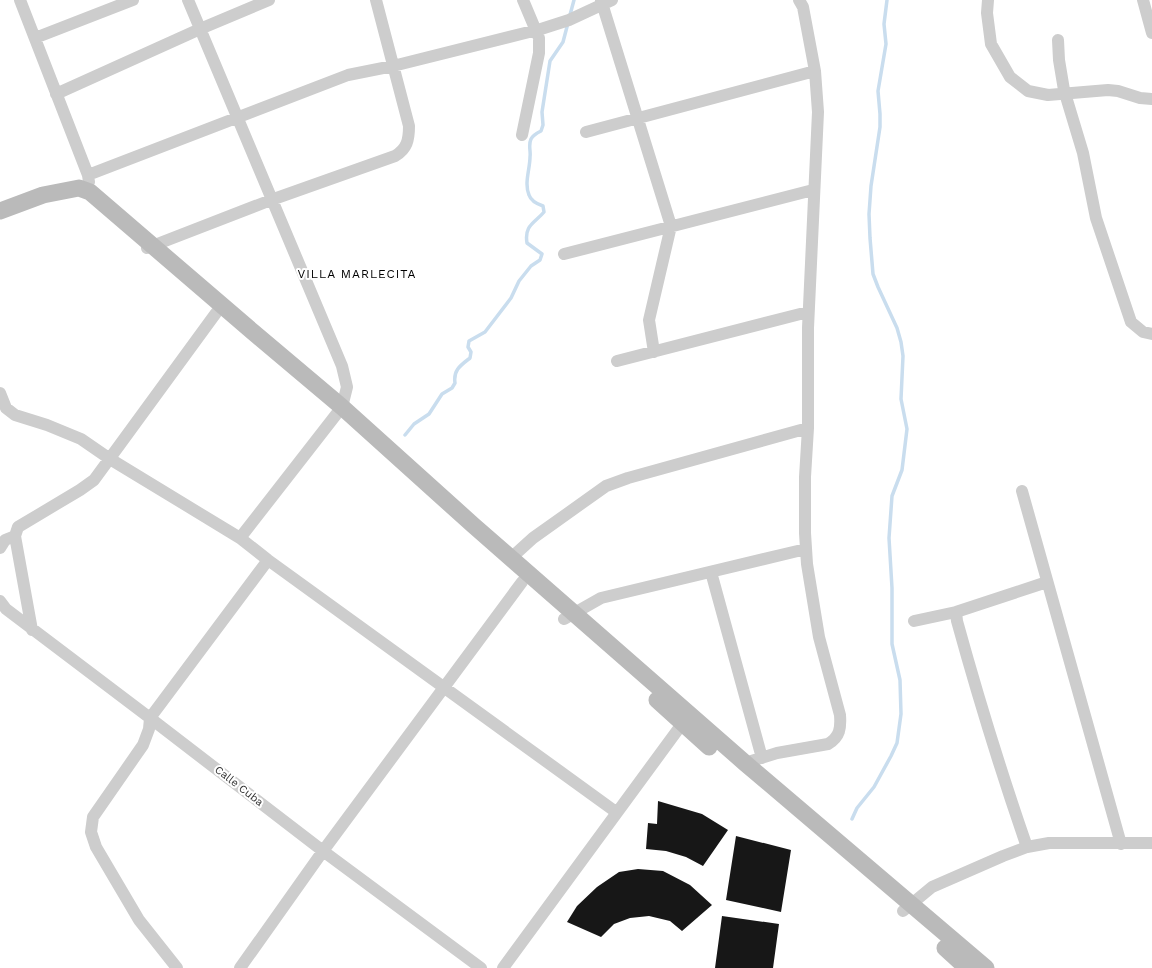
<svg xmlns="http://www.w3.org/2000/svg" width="1152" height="968" font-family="'Work Sans',sans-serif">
	<rect width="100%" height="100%" fill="#fff"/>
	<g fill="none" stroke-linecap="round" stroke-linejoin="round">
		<!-- stream -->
		<path stroke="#c9ddee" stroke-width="3.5" d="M570,15L574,0
			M405,435L414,424L429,414L442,394L452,388L455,383C453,370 461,365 470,358L471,352L468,347L469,341L485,332L511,298L519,281L531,266L540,260L542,254L527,243C524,225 535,223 544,212L543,206C537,204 531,201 529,195C524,183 530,169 530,157C531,151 528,145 531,139C533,135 537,133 541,131L543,125L542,112L550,61L563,42L568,23
			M852,819L857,808L874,787L891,756L897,743L901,714L900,680L892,644V588L889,538L892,496L902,470L907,429L901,399L903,356L901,342L897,328L878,287L873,274L870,238L869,214L871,186L880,127V114L878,91L886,44L884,24L887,0"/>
	</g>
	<!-- building -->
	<path fill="#171717" d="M658,801L702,814L728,830L703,866L686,857L666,851L646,849L648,823L657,824Z
		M736,836L791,850L781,912L726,900Z
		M638,869L663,871L690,885L712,905L682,931L670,921L649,916L630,918L614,924L601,937L567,922L577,906L597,887L619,872Z
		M722,916L779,924L773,968H715Z"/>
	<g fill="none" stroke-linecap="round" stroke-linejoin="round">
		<!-- street -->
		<path stroke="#cdcdcd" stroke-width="12" d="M20,0L88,175L89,182
			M188,0L342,366L347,387L342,407L240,538
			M601,0L671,226L649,320L654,352
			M988,0L987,13L991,44L1010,77L1028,91L1048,95L1108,90L1118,91L1140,98L1152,99
			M1143,0L1152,33
			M35,38L133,0
			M1058,40L1059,60L1064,90L1083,153L1096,218L1131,322L1143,332L1152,334
			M56,94L200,29L269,0
			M586,132L815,71
			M522,135L539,53V38L523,0
			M88,175L348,75L393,66L541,29L569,20L612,0
			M147,248L271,200L395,156C407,149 409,140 409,126L376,0
			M564,254L813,190
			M617,361L808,312
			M0,393L6,408L15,415L47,425L81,439L110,459L240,538L268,560L616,812
			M1022,491L1121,844
			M0,548L5,540L15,536
			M511,558L533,538L606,486L628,478L808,428
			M711,572L762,758
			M0,601L6,609L150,718L323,851L481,968
			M956,612L957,621C978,697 1001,772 1027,847
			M564,619L601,598L806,549
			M914,621L956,612L1047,582
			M32,630L15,536L18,527L80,490L94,480L216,313
			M745,763L777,753L828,744C840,737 841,728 840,715L819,637L807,564L805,533V477L808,428V328L818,112L815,71L803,7L799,0
			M903,911L932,887L1003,856L1027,847L1049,843H1152
			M177,968L139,920L96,847L91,832L93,817L143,745L149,729L150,718L268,560
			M240,968L323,851L522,582
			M503,968L682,724"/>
		<!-- secondary -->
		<path stroke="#bababa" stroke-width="17" d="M0,211L43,195L79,188L90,192L253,332L342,407L473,525L745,763L986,968
			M657,700L709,747
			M945,948L967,968"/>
	</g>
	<g text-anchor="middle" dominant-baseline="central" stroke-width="4" stroke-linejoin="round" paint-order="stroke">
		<!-- street labels -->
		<g font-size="11" fill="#303030" stroke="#fff">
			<text transform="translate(239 786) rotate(38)">Calle Cuba</text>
		</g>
		<!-- neighbourhood labels -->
		<g font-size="12" letter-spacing="1" fill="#000" stroke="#fff">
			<text x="357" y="274">VILLA MARLECITA</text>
		</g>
	</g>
</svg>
